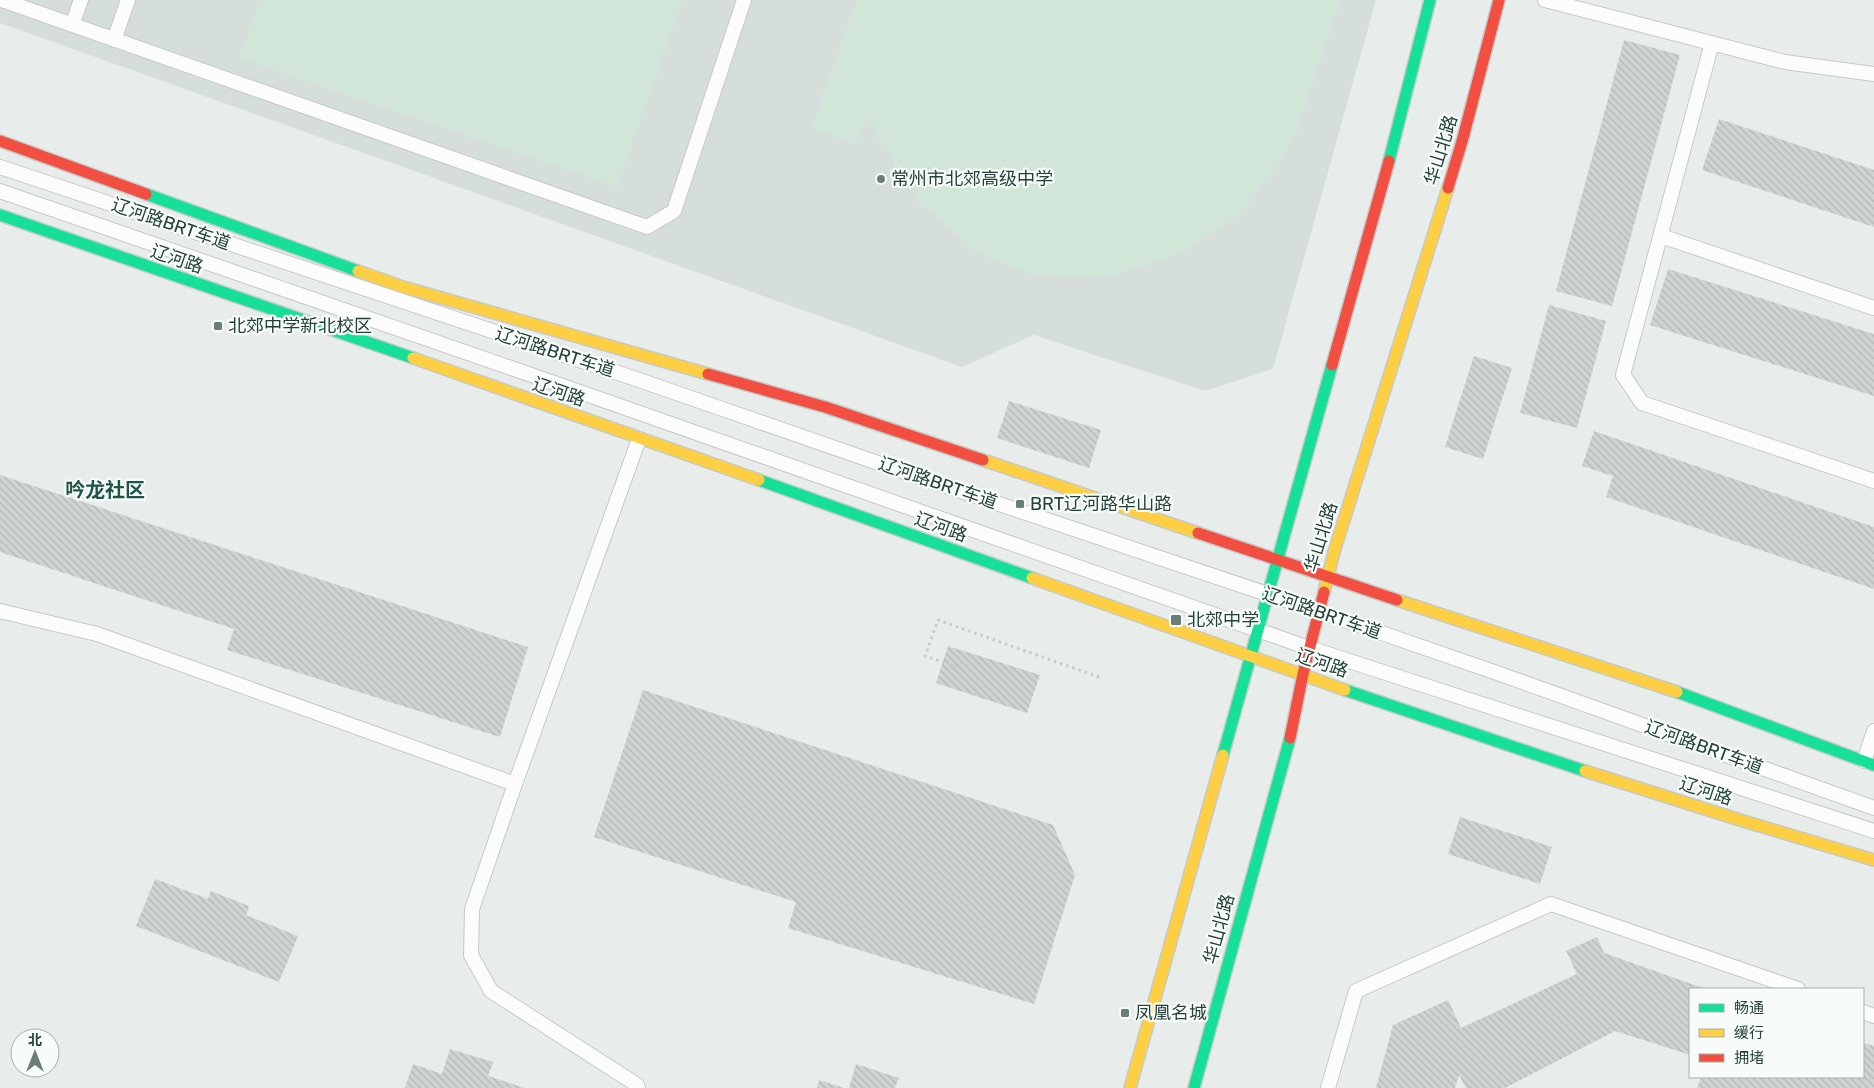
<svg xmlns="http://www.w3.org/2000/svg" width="1874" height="1088" font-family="Rubik,'Noto Sans SC',sans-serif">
	<defs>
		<pattern id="building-back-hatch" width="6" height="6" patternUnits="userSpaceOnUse" patternTransform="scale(1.25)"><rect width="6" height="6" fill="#cfd4d2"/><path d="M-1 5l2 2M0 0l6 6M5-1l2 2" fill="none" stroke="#b2b7b5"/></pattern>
	</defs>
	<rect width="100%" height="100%" fill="#e8edeb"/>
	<!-- built -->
	<path fill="#d6dedb" d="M0,0H1376L1273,369L1205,391L1034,335L962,367L0,23Z"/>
	<!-- green -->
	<path fill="#d1e6d8" d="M259,0H682L617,187L239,58Z
		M856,0H1340L1292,144L1241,214L1180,254L1109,277L1030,274L976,251L919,203L867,117L856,144L812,128Z"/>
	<!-- building -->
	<path fill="url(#building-back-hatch)" d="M1624,40L1680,55L1612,306L1556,291Z
		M1719,119L1874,170V227L1702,170Z
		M1668,269L1874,334V396L1650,325Z
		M1549,305L1606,321L1577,428L1520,413Z
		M1474,356L1512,368L1483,459L1445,447Z
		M1009,401L1101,430L1089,468L997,438Z
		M1594,431L1874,527V589L1606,497L1613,476L1582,466Z
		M0,475L528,647L500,737L227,650L234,629L0,552Z
		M948,646L1040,675L1027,713L936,683Z
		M643,690L1053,825L1075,875L1034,1004L788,928L796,902L594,837Z
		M1460,817L1552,847L1540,884L1448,854Z
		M155,879L208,899L211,891L249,906L246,915L298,936L279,982L136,926Z
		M1597,937L1604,953L1706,989H1690V1055L1615,1031L1505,1088H1466L1459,1075L1455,1088H1376L1393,1025L1448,1000L1461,1028L1577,974L1566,951Z
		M1863,1043L1874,1046V1088H1697L1701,1077H1863Z
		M450,1049L493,1062L488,1076L525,1088H405L413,1064L442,1074Z
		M856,1064L899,1078L895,1088H849Z
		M819,1080L844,1088H817Z"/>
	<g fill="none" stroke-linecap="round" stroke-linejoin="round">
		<defs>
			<path id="lane" d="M2,0L647,227L674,211L744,0
				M1545,0L1785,62L1874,74
				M72,25L81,0
				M114,40L128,0
				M1712,43L1623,375L1642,403L1874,481
				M0,167L639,380L904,472L1318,611L1500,674L1874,808
				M0,191L540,378L1309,648L1874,831
				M1661,236L1874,308
				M0,611L97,634L515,784
				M1864,761L1874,731
				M1863,1012L1874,1016
				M638,1088L637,1085L491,991L471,955L472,909L515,784L639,439
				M1328,1088L1356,991L1551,904L1798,989"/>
			<path id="fast" d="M1389,161L1430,0
				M146,194L358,271
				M0,215L413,358
				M759,480L1032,578
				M1345,690L1585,771
				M1677,692L1874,765
				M1223,755L1332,365
				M1194,1088L1290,738"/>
			<path id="slow" d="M358,271L403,287L708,374
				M413,358L759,480
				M983,460L1198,533
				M1032,578L1345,690
				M1324,592L1334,552L1448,188
				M1397,600L1677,692
				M1585,771L1740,820L1874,860
				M1130,1088L1223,755"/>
			<path id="jam" d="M0,141L146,194
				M1448,188L1463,138L1499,0
				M1332,365L1389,161
				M708,374L825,407L983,460
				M1198,533L1397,600
				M1290,738L1303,674L1324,592"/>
		</defs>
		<!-- lane casing -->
		<use href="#lane" stroke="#c5cac8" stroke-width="16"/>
		<!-- fast casing -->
		<use href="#fast" stroke="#c3cbc8" stroke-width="14"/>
		<!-- slow casing -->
		<use href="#slow" stroke="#c3cbc8" stroke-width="14"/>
		<!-- jam casing -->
		<use href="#jam" stroke="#c3cbc8" stroke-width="14"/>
		<!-- path -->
		<path stroke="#c3ccca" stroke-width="3" stroke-dasharray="2.5 4" stroke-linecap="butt" d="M957,667L925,656L938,620L1102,678"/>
		<!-- lane -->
		<use href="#lane" stroke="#fcfcfc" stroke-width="14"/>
		<!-- fast -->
		<use href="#fast" stroke="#16e098" stroke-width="11"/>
		<!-- slow -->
		<use href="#slow" stroke="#ffcf43" stroke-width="11"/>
		<!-- jam -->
		<use href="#jam" stroke="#f24e42" stroke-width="11"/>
	</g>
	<!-- markers -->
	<g fill="#697e78" stroke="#f7fbf9" stroke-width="2">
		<circle cx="881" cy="179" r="5"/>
		<rect x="213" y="321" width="10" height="10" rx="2.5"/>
		<rect x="1015" y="499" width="10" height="10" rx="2.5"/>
		<rect x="1170" y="614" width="12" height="12" rx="2.5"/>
		<rect x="1120" y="1008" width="10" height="10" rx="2.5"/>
	</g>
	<g text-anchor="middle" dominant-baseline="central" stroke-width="4.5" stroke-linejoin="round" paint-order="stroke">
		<!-- street labels -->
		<g font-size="18" fill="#24423a" stroke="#f7fbf9">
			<text transform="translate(1441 150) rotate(-73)">华山北路</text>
			<text transform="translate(171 224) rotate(19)">辽河路BRT车道</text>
			<text transform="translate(177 259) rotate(19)">辽河路</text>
			<text transform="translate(555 352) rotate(18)">辽河路BRT车道</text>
			<text transform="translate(559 392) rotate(19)">辽河路</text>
			<text transform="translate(938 483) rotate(19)">辽河路BRT车道</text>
			<text transform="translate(941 527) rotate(20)">辽河路</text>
			<text transform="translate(1321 537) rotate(-73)">华山北路</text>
			<text transform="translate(1322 613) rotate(19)">辽河路BRT车道</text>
			<text transform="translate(1322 663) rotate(19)">辽河路</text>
			<text transform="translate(1704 747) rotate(20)">辽河路BRT车道</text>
			<text transform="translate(1706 791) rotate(18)">辽河路</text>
			<text transform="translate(1219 929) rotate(-75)">华山北路</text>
		</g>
		<!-- poi labels -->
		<g font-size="18" fill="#24423a" stroke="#f7fbf9" text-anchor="start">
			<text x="891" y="179">常州市北郊高级中学</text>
			<text x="228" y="326">北郊中学新北校区</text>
			<text x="1030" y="504">BRT辽河路华山路</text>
			<text x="1187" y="620">北郊中学</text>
			<text x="1135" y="1013">凤凰名城</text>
		</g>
		<!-- quarter labels -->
		<g font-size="20" font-weight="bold" fill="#1f5548" stroke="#f7fbf9">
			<text x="105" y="490">吟龙社区</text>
		</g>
	</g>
	<!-- legend -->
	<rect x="1689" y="988" width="175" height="90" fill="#f7fbf9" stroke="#a3b1ad"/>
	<rect x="1699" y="1004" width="25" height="8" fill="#16e098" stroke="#a3b1ad"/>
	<text x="1734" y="1013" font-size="15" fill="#24423a">畅通</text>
	<rect x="1699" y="1029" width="25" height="8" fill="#ffcf43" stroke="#a3b1ad"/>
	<text x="1734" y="1038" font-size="15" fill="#24423a">缓行</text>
	<rect x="1699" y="1054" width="25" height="8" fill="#f24e42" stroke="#a3b1ad"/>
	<text x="1734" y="1063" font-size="15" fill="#24423a">拥堵</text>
	<!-- north arrow -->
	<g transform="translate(35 1053)"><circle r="24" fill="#f7fbf9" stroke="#a3b1ad"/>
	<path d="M0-4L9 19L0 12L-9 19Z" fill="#697e78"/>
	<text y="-8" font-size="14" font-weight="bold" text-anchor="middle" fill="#24423a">北</text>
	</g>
</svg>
